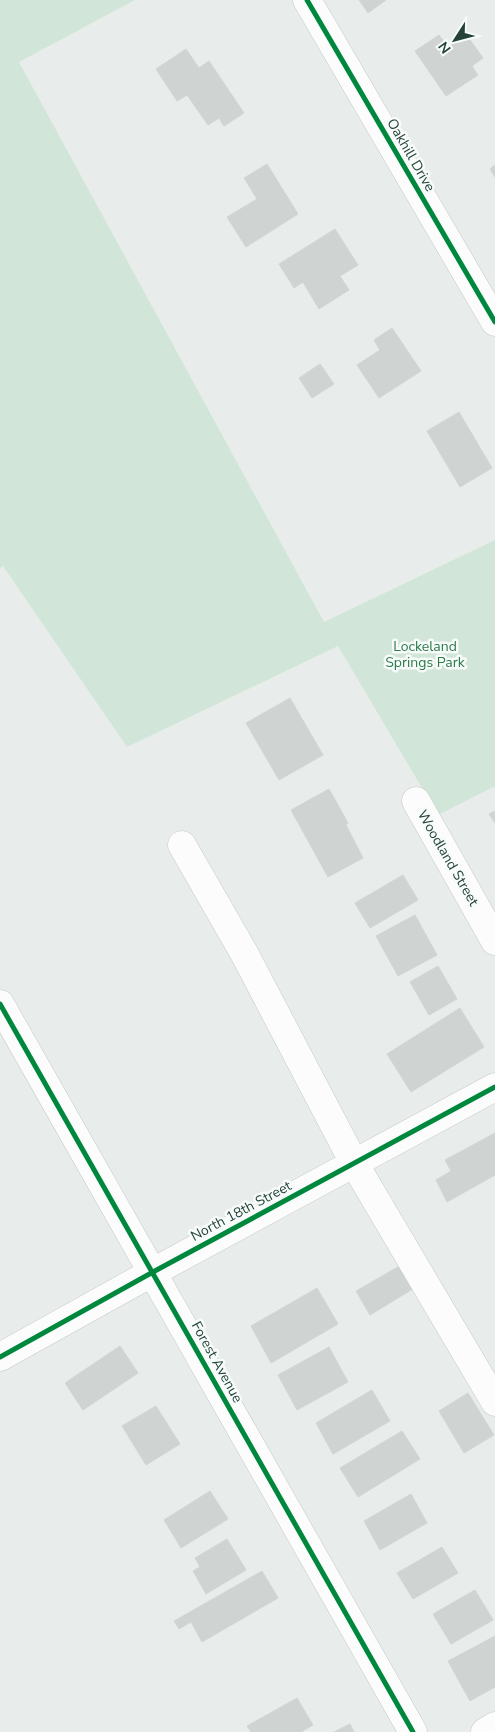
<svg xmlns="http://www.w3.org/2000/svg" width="495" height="1732" font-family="'Nunito Sans',sans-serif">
	<rect width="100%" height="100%" fill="#e8edeb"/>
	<!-- green -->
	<path fill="#d1e6d8" d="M0,0H135L19,62L324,622L495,540V786L438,815L338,646L127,747L3,566L0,568Z"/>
	<!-- building -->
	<path fill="#cfd4d2" stroke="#d1d6d4" d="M359,0H386L368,13Z
		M465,33L483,58L472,66L478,75L446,96L415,51L439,35L447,46Z
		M186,49L199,68L209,61L244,113L224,126L219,118L208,125L187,95L177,101L156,69Z
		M267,164L298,214L246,247L227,217L257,199L244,178Z
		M495,165V177L490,169Z
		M335,229L358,265L340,276L349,290L319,309L303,282L294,288L279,264Z
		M392,328L421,371L379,398L357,365L380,350L374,340Z
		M320,364L334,384L312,398L299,378Z
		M459,412L492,468L460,487L427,431Z
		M290,698L323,755L279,780L246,723Z
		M329,789L348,823L346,825L363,858L328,877L291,810Z
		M495,811V823L489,814Z
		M403,875L418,900L370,928L355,903Z
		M415,915L437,955L398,976L376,936Z
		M438,966L457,999L429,1015L410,982Z
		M460,1008L484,1047L411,1092L387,1054Z
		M495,1133V1175L447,1202L436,1180L451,1171L445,1160Z
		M403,1264L416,1287L370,1315L356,1291Z
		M317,1288L338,1324L271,1363L251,1326Z
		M120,1346L138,1373L83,1410L65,1383Z
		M329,1347L348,1382L297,1410L278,1375Z
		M372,1390L390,1421L333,1454L316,1423Z
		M468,1393L494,1435L464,1453L439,1411Z
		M156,1406L180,1444L146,1465L122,1426Z
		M402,1431L420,1459L358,1497L340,1468Z
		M210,1491L228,1519L181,1548L164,1520Z
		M411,1494L427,1523L380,1550L364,1521Z
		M227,1539L246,1570L206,1594L193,1571L200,1567L195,1558Z
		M442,1547L458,1573L413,1599L397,1573Z
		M262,1571L278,1598L202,1642L191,1622L179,1629L174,1621Z
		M475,1590L493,1620L451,1644L433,1614Z
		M495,1636V1687L470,1701L448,1661Z
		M297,1698L313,1725L301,1732H251L247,1726Z
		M350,1724L354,1732H334Z"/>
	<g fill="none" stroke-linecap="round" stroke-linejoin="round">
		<defs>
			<path id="minor" d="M307,0L495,322
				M416,801L495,941
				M182,845L244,953L354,1163L495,1402
				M0,1004L413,1732
				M0,1357L153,1272L495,1087
				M485,1732L495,1726"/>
		</defs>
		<!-- minor casing -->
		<use href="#minor" stroke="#c5cac8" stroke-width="29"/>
		<!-- minor -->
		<use href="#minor" stroke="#fcfcfc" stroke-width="28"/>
		<defs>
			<path id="cycleway" d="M307,0L495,322
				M0,1004L413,1732
				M0,1357L153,1272L495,1087"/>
		</defs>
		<!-- cycleway casing -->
		<use href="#cycleway" stroke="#f7fbf9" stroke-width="8"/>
		<!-- cycleway -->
		<use href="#cycleway" stroke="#00873e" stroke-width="5"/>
	</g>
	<g text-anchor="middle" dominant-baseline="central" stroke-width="5" stroke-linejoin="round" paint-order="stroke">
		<!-- street labels -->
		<g font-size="14" fill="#24423a" stroke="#f7fbf9">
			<text transform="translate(411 155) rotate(60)">Oakhill Drive</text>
			<text transform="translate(448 858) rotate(60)">Woodland Street</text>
			<text transform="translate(241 1211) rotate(-28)">North 18th Street</text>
			<text transform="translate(217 1362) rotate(61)">Forest Avenue</text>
		</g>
		<!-- park labels -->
		<g font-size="14" fill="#2d7a4b" stroke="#f7fbf9">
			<text x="425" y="646">Lockeland<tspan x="425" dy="16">Springs Park</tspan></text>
		</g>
	</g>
	<!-- north arrow -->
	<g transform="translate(455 40) rotate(234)" stroke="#f7fbf9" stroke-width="4" paint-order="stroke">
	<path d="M0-4L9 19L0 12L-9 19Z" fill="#24423a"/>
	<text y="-8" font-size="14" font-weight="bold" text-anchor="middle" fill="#24423a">N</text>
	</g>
</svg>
